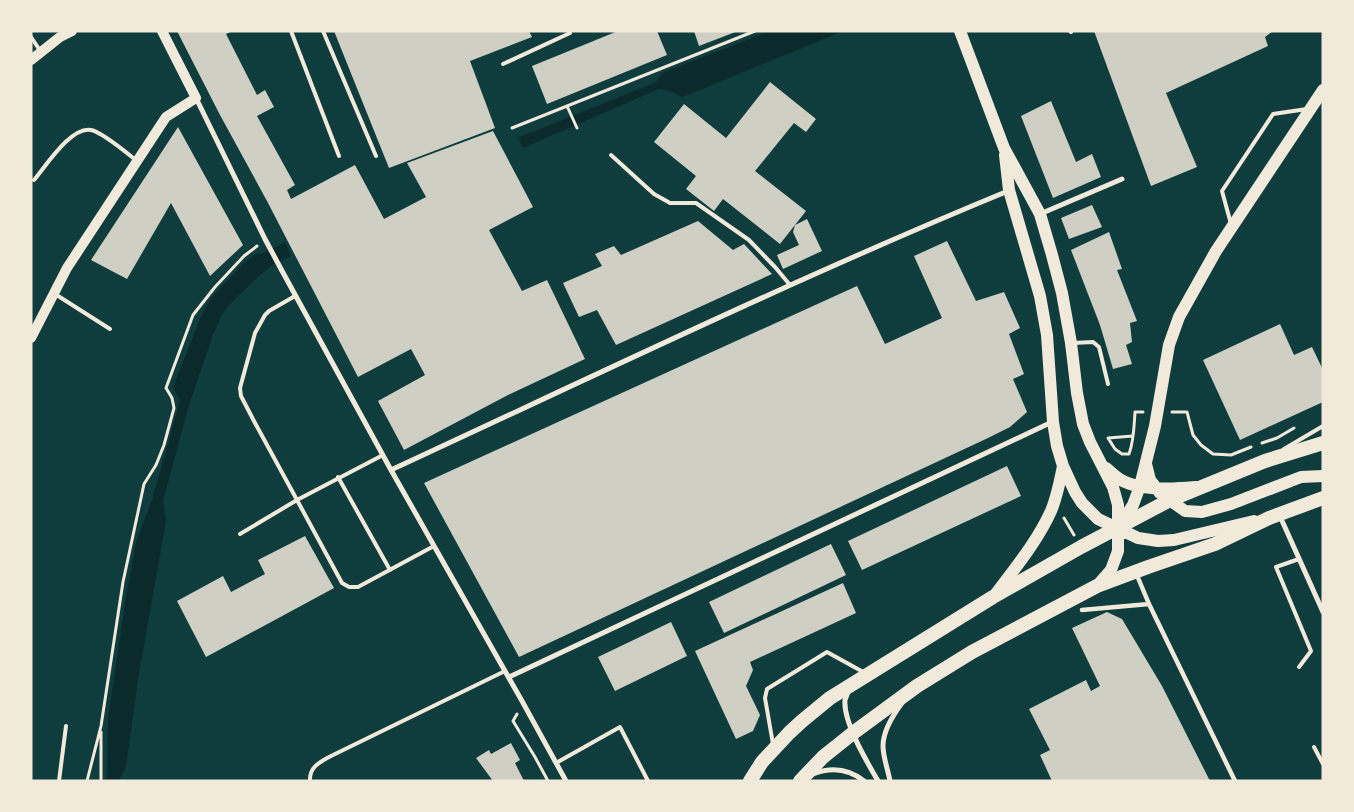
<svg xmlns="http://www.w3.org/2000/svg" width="1354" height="812" font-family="'Roboto Condensed',sans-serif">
	<rect width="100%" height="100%" fill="#0f3d3e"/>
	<!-- water -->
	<path fill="#0a2a2b" d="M770,31H843L683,97L672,92L659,89L523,148L518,138L656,82L662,73Z
		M285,242L291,256L271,266L259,276L233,301L222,314L213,335L190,402L163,501L166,521L138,679L126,768L118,781H106L107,772L108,719L125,603L136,542L152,500L180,401L173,387L202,314L211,298L244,263L256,254L264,253Z"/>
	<!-- building -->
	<path fill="#cfcfc3" d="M177,31H233L226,34L257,95L265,90L274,107L257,116L295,185L287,190L291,199L355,165L384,219L426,197L407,163L493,131L533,207L489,230L522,291L547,280L585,359L508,395L404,450L378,401L425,375L411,349L358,377L267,201L220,115Z
		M334,31H529L532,37L470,61L495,128L389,168Z
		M618,31H657L667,55L547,104L532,66Z
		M694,31H738L699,46Z
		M1094,31L1147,32L1273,31L1265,37L1268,46L1166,93L1197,167L1151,186Z
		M770,82L816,119L806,132L794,123L755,171L806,211L780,244L723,199L714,211L686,189L696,176L654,142L684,104L726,138Z
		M1051,101L1076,162L1092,154L1101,177L1053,198L1021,116Z
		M178,127L243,245L210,276L171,203L127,279L91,260Z
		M1092,205L1102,227L1069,239L1061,218Z
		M807,219L822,251L783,269L777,255L799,245L793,232L795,225Z
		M698,221L733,250L744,244L772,274L616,345L597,310L579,317L563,283L602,266L595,254L614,246L621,255Z
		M1109,232L1122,269L1117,270L1137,321L1130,323L1132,342L1126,345L1132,364L1113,369L1100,325L1071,250Z
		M947,241L976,301L1004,292L1020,328L1009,334L1024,374L1013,379L1027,412L1010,427L988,438L519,657L424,483L857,286L885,344L942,318L914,256Z
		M1280,324L1294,355L1312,347L1323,370V402L1240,440L1203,360Z
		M1007,466L1021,496L862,570L848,541Z
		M305,536L334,588L206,657L177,601L223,576L231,592L265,574L258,560Z
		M831,544L846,575L724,633L709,602Z
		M843,583L856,613L750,662L753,670L746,686L760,715L753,731L736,739L695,651Z
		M1107,612L1122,619L1162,686L1210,781H1052L1040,755L1050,750L1029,709L1086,680L1091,691L1100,686L1072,628Z
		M671,622L687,656L615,691L598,657Z
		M511,743L520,760L515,763L524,781H493L476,758L489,750L491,754Z"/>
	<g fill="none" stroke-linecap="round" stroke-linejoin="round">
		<!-- path -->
		<path stroke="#f1e9da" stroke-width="3" d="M567,106L577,128
			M512,128L755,31
			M1172,412H1187L1193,435L1201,445L1213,454L1231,455L1251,447
			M1133,436L1108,438L1115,449L1122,454H1129C1134,441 1134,426 1135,412H1143
			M1262,443L1277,438L1294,428
			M1064,518L1074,535
			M517,714L513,721L535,757L548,781
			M87,781L101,726L123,582L144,484L156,465L164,445L174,408L172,398L166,388L193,315L215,287L244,256L257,246
			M101,781V732"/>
		<!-- service -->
		<path stroke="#f1e9da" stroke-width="4" d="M291,31L339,156
			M323,31L376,156
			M1070,31L1071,32
			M31,37L41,52
			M503,64L570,33L569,31
			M611,155L654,194L670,203H696L749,240L775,267L790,285
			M34,180C46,166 71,126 91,130C102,132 127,153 137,161
			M1231,224L1222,191L1273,114L1307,109
			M55,294L110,329
			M295,296L269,311L265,315L255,333L240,388L241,396L255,423L297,500L383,455
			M1073,343L1093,342L1099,347L1108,384
			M1284,449L1323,426
			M338,477L390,570
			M240,534L297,500L342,583L349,587H358L434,546
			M1299,559L1276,567L1311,651L1299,667
			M773,744L765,698L767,689L827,652L865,673
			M1314,747L1323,764
			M556,763L620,727L648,781
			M59,781L66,726
			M310,781C309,767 320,762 331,756L505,671"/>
		<!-- pedestrian -->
		<path stroke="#f1e9da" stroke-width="4.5" d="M1136,573L1149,604
			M1082,610L1149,604L1235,781"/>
		<!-- minor -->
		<path stroke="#f1e9da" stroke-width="5" d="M196,98L265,239L281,269L391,470L522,701L566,781
			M1040,214L1122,179
			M391,470C596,375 799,277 1008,191
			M1279,514L1323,612
			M509,677L1052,422
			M849,689C848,693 846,697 845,700C843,722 867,762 878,781
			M813,774C831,767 849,769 864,781
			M890,781C888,770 883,757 883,746C883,731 893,715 902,703"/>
		<!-- secondary -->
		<path stroke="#f1e9da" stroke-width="10" d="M31,60L60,37L72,31
			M31,338L67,268L166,117L196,98L162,31"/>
		<!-- primary -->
		<path stroke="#f1e9da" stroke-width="12" d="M960,31L1004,148L1040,214L1052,255L1062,293L1071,343L1077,393L1083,424L1090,442L1113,487L1118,505V551L1111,570L1097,586
			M1005,155L1009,190L1040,296L1047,335L1053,422L1057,446L1063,466L1075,492L1082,503L1098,519L1138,538L1158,541L1174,540L1254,521
			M1146,464L1150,480L1160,493L1185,511L1202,512L1231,504L1301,477L1323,476
			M1106,468C1111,472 1116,477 1121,480C1140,491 1174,489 1195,487
			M1118,528L1133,505L1140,486L1155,426L1169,345L1179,317L1216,251L1323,90
			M995,595C1015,568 1037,542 1051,511C1057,497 1060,481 1063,466"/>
		<!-- trunk -->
		<path stroke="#f1e9da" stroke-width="14" d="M750,781L762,762L789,733L802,721L830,698L993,597L1081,547L1170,500L1265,461L1323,443
			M800,781L823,757L853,733L917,686L972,652L1097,586L1148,567L1215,544L1269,518L1323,498"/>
	</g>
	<!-- border -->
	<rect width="1354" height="812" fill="none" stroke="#f1e9da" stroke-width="65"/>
</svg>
